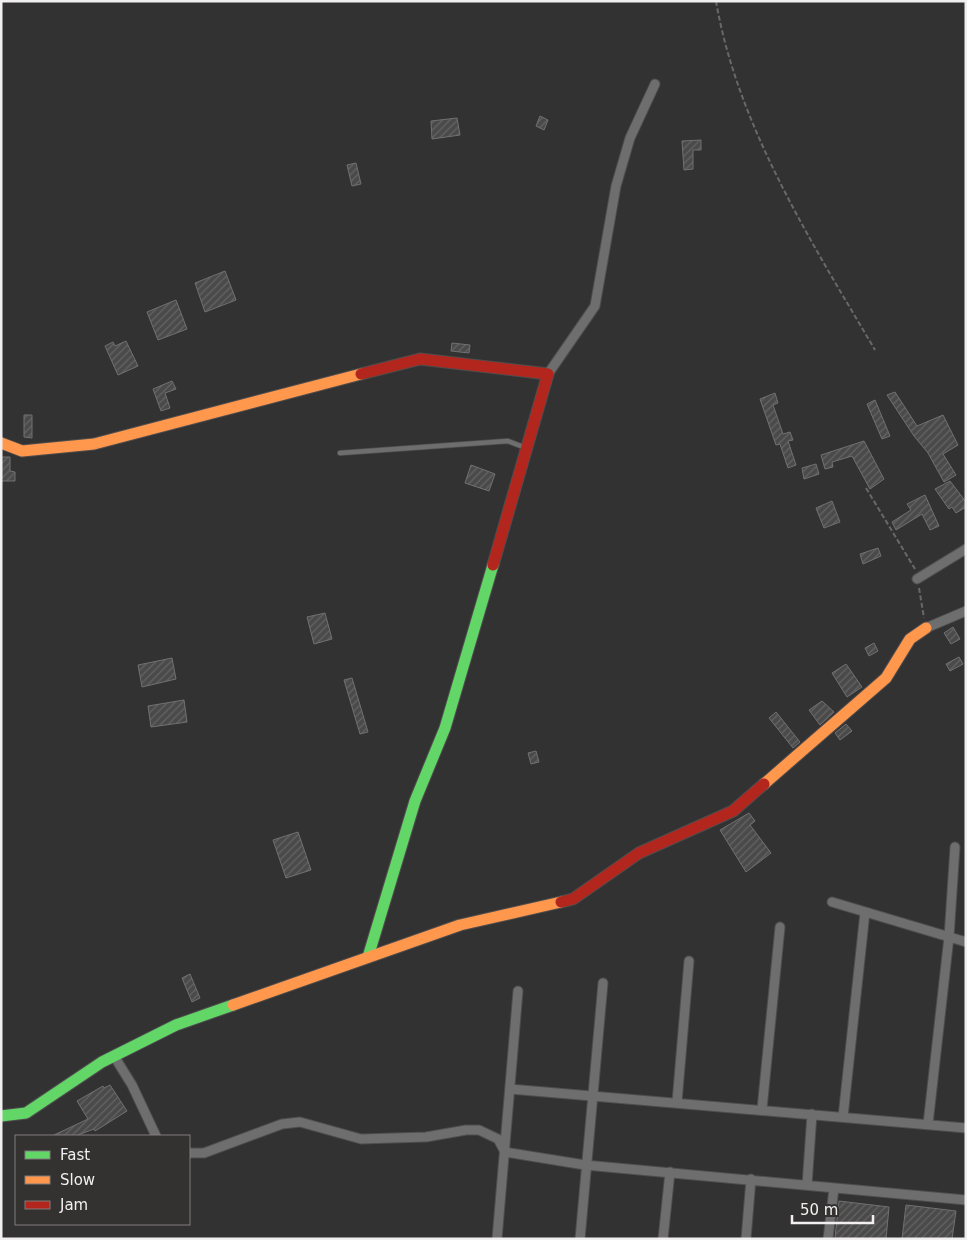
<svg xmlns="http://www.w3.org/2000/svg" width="967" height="1240" font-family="'DejaVu Sans',sans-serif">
	<defs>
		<pattern id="building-hatch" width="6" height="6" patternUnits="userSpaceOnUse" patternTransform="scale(1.25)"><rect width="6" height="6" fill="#4b4a4a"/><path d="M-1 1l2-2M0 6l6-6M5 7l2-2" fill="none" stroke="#656464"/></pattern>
	</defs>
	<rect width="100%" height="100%" fill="#333232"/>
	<!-- building -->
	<path fill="url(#building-hatch)" stroke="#727171" d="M540,116L548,120L544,130L536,126Z
		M457,118L460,135L432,139L431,121Z
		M701,140V150H693V169L684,170L682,141Z
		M356,163L361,184L352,186L347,165Z
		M225,271L236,300L205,312L195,283Z
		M176,300L187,329L158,340L147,312Z
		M126,341L138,366L118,375L105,346L113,342L115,346Z
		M452,343L470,345L469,353L451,351Z
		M172,381L176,389L165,393L170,408L161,411L153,389Z
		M895,392L917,426L943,415L958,445L943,454L956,475L944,482L928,453L914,436L887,395Z
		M775,393L778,403L773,405L783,434L790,432L793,440L788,441L796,465L788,468L780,444L776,445L760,399Z
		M875,400L890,436L882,439L867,404Z
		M24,415H32V438L24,437Z
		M864,441L884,479L870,489L852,456L832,462L833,467L825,469L821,455Z
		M1,457H10V471L15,472V481H1Z
		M816,464L819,474L804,479L802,468Z
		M471,465L495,474L489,491L465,483Z
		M950,481L966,502V507L956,513L952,507L949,509L935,489Z
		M925,495L939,526L930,530L922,514L896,530L892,522L911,510L907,504Z
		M832,501L840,522L824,528L816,508Z
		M878,548L881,556L863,564L860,554Z
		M325,613L332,639L314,644L307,617Z
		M953,627L960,639L951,644L944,633Z
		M874,643L878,651L869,656L865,648Z
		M959,657L963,664L950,671L946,664Z
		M172,658L176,679L142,687L138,665Z
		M846,664L862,687L847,697L832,673Z
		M352,678L368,732L360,734L344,680Z
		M184,700L187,722L151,727L148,706Z
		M822,701L834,712L820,725L809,710Z
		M776,712L800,742L793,748L769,718Z
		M846,724L852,731L840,740L835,733Z
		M536,751L539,762L531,764L528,753Z
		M749,813L755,821L750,825L771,853L746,872L720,830Z
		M298,832L311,870L286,878L273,840Z
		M190,974L200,998L192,1002L182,978Z
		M110,1085L127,1111L95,1131L94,1129L75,1136H52L88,1119L77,1101L103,1086L104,1088Z
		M839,1201L889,1207L886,1239L835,1238Z
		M906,1205L956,1211L952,1239H902Z"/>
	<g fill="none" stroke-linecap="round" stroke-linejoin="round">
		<defs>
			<path id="lane" d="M340,453L508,441L526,448"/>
			<path id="street" d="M548,374L595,306L616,186L630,138L655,84
				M917,579L966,549
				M926,628L966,611
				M832,902L966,942
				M114,1056L132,1085L156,1136
				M510,1089L966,1128
				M677,1102L689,961
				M762,1109L780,927
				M843,1117L865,912
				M928,1124L949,937L955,847
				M189,1153H204L282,1124L300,1122L361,1139L426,1137L466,1130H479L498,1139L505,1152L585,1165L966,1200
				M807,1185L812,1114
				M497,1239L518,991
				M580,1239L603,983
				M663,1239L670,1172
				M746,1239L751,1179
				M828,1239L834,1188"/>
			<path id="fast" d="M368,957L415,801L445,728L493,565
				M1,1116L26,1113L102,1062L176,1025L233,1005"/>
			<path id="slow" d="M1,443L22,451L94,444L361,374
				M764,784L886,678L910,639L926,628
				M233,1005L460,925L561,902"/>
			<path id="jam" d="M361,374L420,359L548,374L493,565
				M561,902L573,899L639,853L733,811L764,784"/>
		</defs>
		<!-- lane casing -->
		<use href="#lane" stroke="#4f4d4d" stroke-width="6"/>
		<!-- street casing -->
		<use href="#street" stroke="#4f4d4d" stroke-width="11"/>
		<!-- fast casing -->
		<use href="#fast" stroke="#4f4d4d" stroke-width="13"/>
		<!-- slow casing -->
		<use href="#slow" stroke="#4f4d4d" stroke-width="13"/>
		<!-- jam casing -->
		<use href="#jam" stroke="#4f4d4d" stroke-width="13"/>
		<!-- path -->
		<path stroke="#696868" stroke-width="2" stroke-dasharray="5 2.5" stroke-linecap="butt" d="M716,1C737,125 812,243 875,350
			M866,488L915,569
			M919,588L924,618"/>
		<!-- lane -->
		<use href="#lane" stroke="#6f6e6e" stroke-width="4.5"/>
		<!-- street -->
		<use href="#street" stroke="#6f6e6e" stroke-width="9"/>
		<!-- fast -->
		<use href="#fast" stroke="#63d668" stroke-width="11"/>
		<!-- slow -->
		<use href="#slow" stroke="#ff974d" stroke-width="11"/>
		<!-- jam -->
		<use href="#jam" stroke="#b3261e" stroke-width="11"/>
	</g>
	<!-- border -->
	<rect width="967" height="1240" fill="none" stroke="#f1efef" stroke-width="5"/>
	<!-- legend -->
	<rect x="15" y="1135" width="175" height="90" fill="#343131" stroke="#807d7d"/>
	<rect x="25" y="1151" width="25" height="8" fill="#63d668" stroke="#807d7d"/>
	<text x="60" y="1160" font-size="15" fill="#f1efef">Fast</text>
	<rect x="25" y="1176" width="25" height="8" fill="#ff974d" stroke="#807d7d"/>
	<text x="60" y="1185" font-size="15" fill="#f1efef">Slow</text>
	<rect x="25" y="1201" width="25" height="8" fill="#b3261e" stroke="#807d7d"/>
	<text x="60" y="1210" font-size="15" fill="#f1efef">Jam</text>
	<!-- scale -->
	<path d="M792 1215v8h81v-8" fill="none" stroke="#f1efef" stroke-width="2.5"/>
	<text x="800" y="1215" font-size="15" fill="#f1efef" stroke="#343131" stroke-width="4" paint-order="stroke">50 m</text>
</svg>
